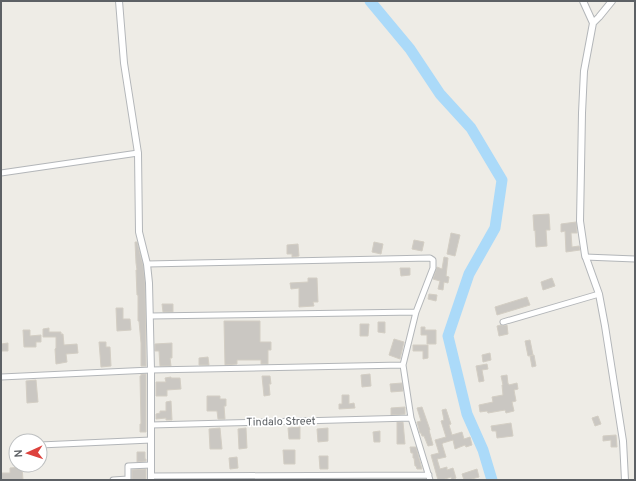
<svg xmlns="http://www.w3.org/2000/svg" width="636" height="481" font-family="Overpass,sans-serif">
	<rect width="100%" height="100%" fill="#eeece6"/>
	<g fill="none" stroke-linecap="round" stroke-linejoin="round">
		<!-- river -->
		<path stroke="#abdaf9" stroke-width="11" d="M370,1L410,49L440,94L471,128L502,180L495,228L469,274L448,336L467,414L483,450L492,480"/>
	</g>
	<!-- building -->
	<path fill="#cac7c2" stroke="#d3cec4" d="M549,214L550,230H546L547,246L536,247L535,230L534,231L533,215Z
		M576,222L577,233H571L572,247L579,246L580,250L566,252L565,231L561,232V224Z
		M451,233L460,235L455,256L447,254Z
		M414,240L424,242L422,251L412,249Z
		M135,242H137L143,265L145,283L146,366H141V343L139,321H138V295H137L136,270H137L136,263Z
		M374,242L383,244L381,254L372,252Z
		M298,244L299,256L292,257V254H287V245Z
		M444,257L448,258L446,276L449,277L448,283L444,282L443,290L438,289L440,281L433,279L437,267L442,269Z
		M400,268H410V275L401,276Z
		M308,278H317L318,302H313L314,306L299,307V288L291,289L290,283L308,282Z
		M552,278L555,286L543,290L541,282Z
		M429,294L437,295L436,301L428,299Z
		M527,297L530,305L497,315L495,307Z
		M162,304H173V312H163Z
		M116,308H123V319H130L131,330L117,331Z
		M224,321H260V342H271V350H268V364H261V360H237V364L225,365Z
		M378,322H385V333L378,332Z
		M360,324H369L368,336H360Z
		M501,325L502,326L507,325L508,334L499,336L497,326Z
		M421,327H425V330H436V344H427V335H421Z
		M49,328V332H61V334H63L64,345L77,344L78,353L66,354L67,362L56,364L55,349L56,348V337H43V329Z
		M23,330H30V336L41,335V342H36V347H24Z
		M394,339L404,342L400,359L389,355Z
		M530,340L533,355L528,356L525,341Z
		M99,342H106V347H110L111,366L101,367Z
		M8,343V351H1V344Z
		M172,343V358H170L171,366H160L159,351H155V344Z
		M413,345H428V358L423,359V351H413Z
		M490,353L491,360L483,362L482,355Z
		M534,355L536,366L532,367L530,356Z
		M208,357L209,365H199V358Z
		M487,364L488,369L482,370L484,381L479,382L476,366Z
		M141,374H146V432H140V424H141L140,376H141Z
		M370,374L371,386L362,387L361,375Z
		M507,375L508,384H509V385L517,383L518,389L514,390L516,401L512,402L514,411L506,413L505,410L488,413L487,411L480,412L479,405L493,402L492,397L503,395L502,385H503L501,376Z
		M262,376H270L271,384H269L270,395L264,396Z
		M171,377V378H180L181,389L167,390V396H156V382H166L165,378Z
		M36,380L38,402L27,403L26,381Z
		M402,383L403,391L391,392L390,384Z
		M342,395H349V404L354,403L355,408L339,409V404H342Z
		M207,396H220V399H226V406H224L225,419H218L217,411H207Z
		M171,401L172,420H166V418L156,419V414L160,413V411H166V402Z
		M405,407V414L391,415V408Z
		M422,407L430,430H429L433,445L428,446L424,436H422L421,433H420L417,422L421,421L417,408Z
		M446,409L451,424L449,425L452,435L462,432L464,439L470,437L472,445L466,447L465,445L455,449L453,440L443,443L442,444L446,457L437,459L440,469L447,467V470L453,468L456,478L452,480L451,477L442,480H438L431,455L439,453L435,440L446,437L441,421L444,420L442,410Z
		M598,416L601,424L595,426L592,418Z
		M397,422H403L405,444H397Z
		M511,423L513,436L497,438L496,431H492L491,426Z
		M300,427V439H289L288,428Z
		M220,428L222,449H210L209,429Z
		M246,428L247,448L239,449L238,429Z
		M328,428V441L318,442L317,429Z
		M380,431V442H374L373,432Z
		M616,435L617,447H611V440L603,441V436Z
		M410,447H416L422,469H417L416,466H415L414,458H413V453H411Z
		M283,450H295V464H284Z
		M137,452H145V459H146V461L137,462Z
		M319,456H328V469H320Z
		M237,457L238,468L230,469L229,458Z
		M22,467L23,480H1V473H10V468Z
		M146,469V480H132V470Z
		M477,469L479,477L468,480H464L462,474Z"/>
	<g fill="none" stroke-linecap="round" stroke-linejoin="round">
		<defs>
			<path id="minor" d="M1,173L138,153
				M585,257L635,259
				M147,264L430,258L433,260V268L416,312L403,365L411,418L430,480
				M150,316L416,312
				M503,322L599,294
				M1,377L151,370L403,365
				M151,425L411,418
				M40,445L151,440
				M151,476L429,475
				M113,480L128,479V466L151,465"/>
			<path id="tertiary" d="M119,1L124,63L138,153L139,232L147,264L149,283L151,370V480
				M583,1L593,23L584,71L582,113L581,168L580,221L585,255L599,294L605,326L623,441L625,480
				M593,23L599,17L612,1"/>
		</defs>
		<!-- minor casing -->
		<use href="#minor" stroke="#b3b6b9" stroke-width="7"/>
		<!-- tertiary casing -->
		<use href="#tertiary" stroke="#b3b6b9" stroke-width="8"/>
		<!-- minor -->
		<use href="#minor" stroke="#fff" stroke-width="5"/>
		<!-- tertiary -->
		<use href="#tertiary" stroke="#fff" stroke-width="6"/>
	</g>
	<g text-anchor="middle" dominant-baseline="central" stroke-width="3.5" stroke-linejoin="round" paint-order="stroke">
		<!-- street labels -->
		<g font-size="11" fill="#5d6165" stroke="#fff">
			<text transform="translate(281 422) rotate(-1)">Tindalo Street</text>
		</g>
	</g>
	<!-- border -->
	<rect width="636" height="481" fill="none" stroke="#5d6165" stroke-width="4"/>
	<!-- north arrow -->
	<g transform="translate(28 453) rotate(267)"><circle r="19" fill="#ffffff" stroke="#bec0c1"/>
	<path d="M0-3L7 15L0 10L-7 15Z" fill="#dd423d"/>
	<text y="-6" font-size="11" font-weight="bold" text-anchor="middle" fill="#5d6165">N</text>
	</g>
</svg>
